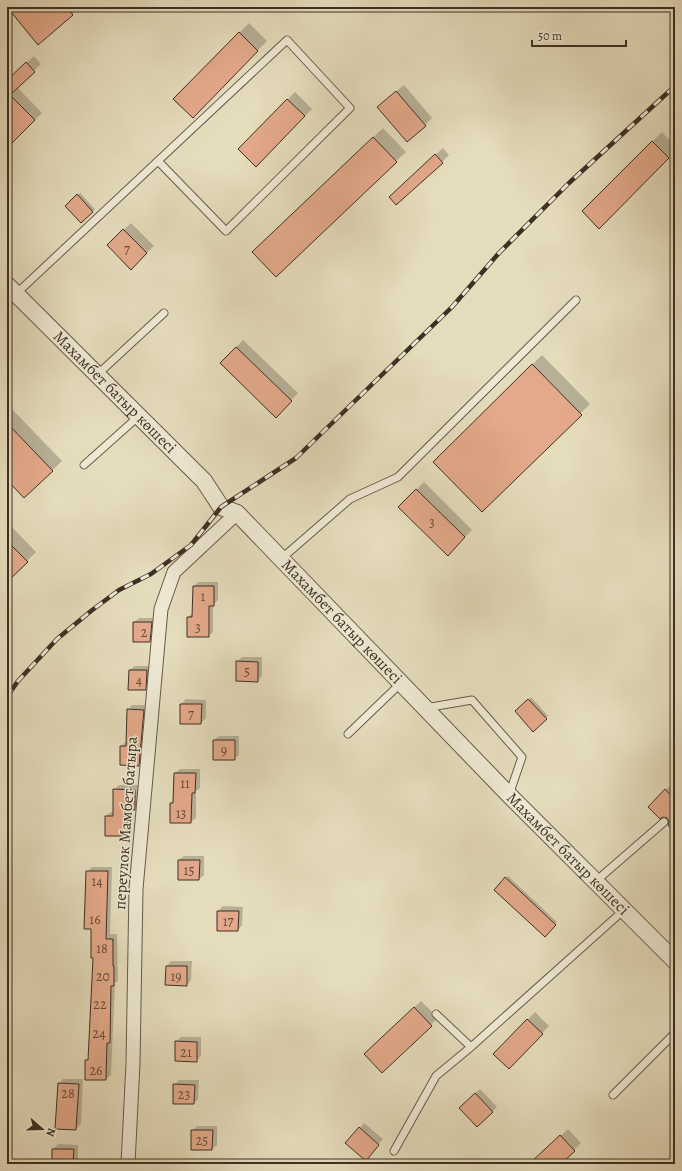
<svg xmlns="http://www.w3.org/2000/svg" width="682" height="1171" font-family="Alegreya,serif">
	<rect width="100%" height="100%" fill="#e5dcbc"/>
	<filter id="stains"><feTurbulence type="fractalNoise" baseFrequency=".005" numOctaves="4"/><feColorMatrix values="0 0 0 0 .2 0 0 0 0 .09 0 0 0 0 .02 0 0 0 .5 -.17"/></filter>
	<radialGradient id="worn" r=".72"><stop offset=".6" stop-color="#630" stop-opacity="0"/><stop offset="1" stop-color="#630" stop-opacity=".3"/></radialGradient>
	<!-- shadow -->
	<path fill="#0003" d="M7,7H80L38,44Z
		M249,23L267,41L193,117L175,99Z
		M34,56L41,64L17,87L42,113L7,146V80Z
		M404,85L432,118L425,125L386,100Z
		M295,92L312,109L256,165L239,149Z
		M383,128L406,152L396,161L263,242Z
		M662,132L675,146V151L599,227L583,211Z
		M443,148L449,155L442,162L397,190Z
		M80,193L95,209L81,222L66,206Z
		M131,223L154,246L131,268L108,245Z
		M243,340L298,393L276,416L221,363Z
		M542,355L590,404L482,511L434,462Z
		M7,404L62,461L24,497L7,479Z
		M424,482L472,530L448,554L400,507Z
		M7,522L36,552L7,581Z
		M198,582H218V600L213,605V632L208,636L188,617L193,613L194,586Z
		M139,618H156L154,636L150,641L134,622Z
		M242,657H262V676L257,681L237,662Z
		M135,666H152L150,685L145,689L130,670Z
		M531,697L548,716L533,730L516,712Z
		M186,699L206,700V718L201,723H181V704Z
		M132,705H148L143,760L139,765L121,746L127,741L128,710Z
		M219,736H239V755L234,759L214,740Z
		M180,769H200V788L196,791V818L191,822L171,803L174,800L175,773Z
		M673,783L675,785V831L668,818L649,807Z
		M119,785H139V804L134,808H131V831L126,835L106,816L111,812H114V790Z
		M184,856H204V875L199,879L179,860Z
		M92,867H112L110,934H117L118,981L115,983L111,1075L106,1079H86V1061L89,1058L94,957L87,872Z
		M508,876L557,922L545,936L495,890Z
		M223,906L243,907L242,925L238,930L218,911Z
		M171,961H192L191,980L187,985L166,984L167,966Z
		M421,1001L438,1018L382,1072L365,1054Z
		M535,1012L549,1026L509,1068L495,1054Z
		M181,1037H201V1056L196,1061L176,1042Z
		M63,1079H83L81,1124L76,1129L56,1128L59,1084Z
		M179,1080H199L198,1099L194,1103L174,1085Z
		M480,1089L497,1107L477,1126L465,1103Z
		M364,1123L383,1139L370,1155L360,1128Z
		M197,1126H217V1145L212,1149L192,1131Z
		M568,1129L581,1143L574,1150L559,1164H530Z
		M58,1144L78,1145V1163L53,1164V1149Z"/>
	<!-- building -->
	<path fill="#e3a98a" stroke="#3d3025" d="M7,7H66L73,15L38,45Z
		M239,32L258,51L193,118L173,99Z
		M26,62L35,72L10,95L35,120L7,148V80Z
		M396,91L426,126L407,142L377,107Z
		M287,99L305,116L256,167L238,149Z
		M373,137L397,162L276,277L252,252Z
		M652,141L669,158L599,229L582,211Z
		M435,154L443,163L396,205L389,197Z
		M77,194L93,212L81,223L65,206Z
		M123,229L147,253L131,270L107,245Z
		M236,347L292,401L276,418L220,363Z
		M532,364L582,415L482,512L433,462Z
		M7,423L53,471L24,498L7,480Z
		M416,489L465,537L448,556L398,507Z
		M7,541L28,562L7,582Z
		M193,586H214V606H209V637H187V617H192Z
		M133,622H152L150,642H133Z
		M236,661L258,662V682L236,681Z
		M129,670H147L146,690H128Z
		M528,699L547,719L533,732L515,711Z
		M180,704H202L201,724H180Z
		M127,709L144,710L139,766L120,765V746H126Z
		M213,740H235V760H213Z
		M174,773H196L195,793H192L191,823H170V803H173Z
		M113,789L135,790V810L127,809V836H105V816H113Z
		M665,789L675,800V833L668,825L669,821L667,818L663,817L660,819L648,807Z
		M178,860H200L199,880H178Z
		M86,871H108L106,939H113V966H114V986H111L110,1043H107L106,1080H85V1060H88L93,958H91V929H84Z
		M505,877L556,925L545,937L494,890Z
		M217,911H239L238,931H217Z
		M166,966H187V986L165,985Z
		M414,1007L432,1026L382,1073L364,1054Z
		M527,1019L543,1034L509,1069L493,1054Z
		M175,1041L197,1042V1062L175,1061Z
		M58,1083L79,1084L76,1130L55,1129Z
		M173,1084L195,1085L194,1104H173Z
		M475,1093L493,1112L477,1127L459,1108Z
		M359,1127L379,1145L366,1161L345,1143Z
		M191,1130H213L212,1150H191Z
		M560,1135L575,1151L561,1164H529Z
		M52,1149H74L73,1164H52Z"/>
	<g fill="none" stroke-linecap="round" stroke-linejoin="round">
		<defs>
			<path id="service" d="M17,293L287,40L350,108L226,231L158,161
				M98,374L164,313
				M84,465L139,416
				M281,559L350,499L398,477L576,300
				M425,708L472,700L522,757L509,795
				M348,734L401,683
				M596,881L664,822
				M436,1014L471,1047
				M613,1095L675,1033
				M394,1151L436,1076L471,1047L624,910"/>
			<path id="minor" d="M128,1164L133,1063L136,889L161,609L174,572L237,513"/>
			<g id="tertiary">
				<path id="s1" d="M7,285L204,481L221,507L237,513L509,795L675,961"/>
			</g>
		</defs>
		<!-- service casing -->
		<use href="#service" stroke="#675b4b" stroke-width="9"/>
		<!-- minor casing -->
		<use href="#minor" stroke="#675b4b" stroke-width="15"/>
		<!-- tertiary casing -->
		<use href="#tertiary" stroke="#675b4b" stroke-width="18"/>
		<!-- service -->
		<use href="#service" stroke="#eee8d3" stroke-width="7"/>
		<!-- minor -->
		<use href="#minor" stroke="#eee8d3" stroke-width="13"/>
		<!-- tertiary -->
		<use href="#tertiary" stroke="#eee8d3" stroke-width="16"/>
		<defs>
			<path id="rail" d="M7,697L18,681L57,639L91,611L119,590L151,574L191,545L221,507L296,458L452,307L499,253L569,183L675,86"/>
		</defs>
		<!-- rail casing -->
		<use href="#rail" stroke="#3d3025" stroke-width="4.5"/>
		<!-- rail -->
		<use href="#rail" stroke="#eee8d3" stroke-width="3" stroke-dasharray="9" stroke-linecap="butt"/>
	</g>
	<g text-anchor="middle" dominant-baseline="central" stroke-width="3" stroke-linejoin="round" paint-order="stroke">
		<!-- number labels -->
		<g font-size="14" fill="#664e3e">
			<text x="127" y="249">7</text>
			<text x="432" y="522">3</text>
			<text x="203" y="596">1</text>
			<text x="198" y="627">3</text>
			<text x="144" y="632">2</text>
			<text x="247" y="671">5</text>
			<text x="139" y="680">4</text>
			<text x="191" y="714">7</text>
			<text x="224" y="750">9</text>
			<text x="185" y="783">11</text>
			<text x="181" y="813">13</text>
			<text x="189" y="870">15</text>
			<text x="97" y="881">14</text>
			<text x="95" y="919">16</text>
			<text x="228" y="921">17</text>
			<text x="102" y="948">18</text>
			<text x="103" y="976">20</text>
			<text x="176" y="976">19</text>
			<text x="100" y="1004">22</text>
			<text x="99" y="1033">24</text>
			<text x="186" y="1052">21</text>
			<text x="96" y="1070">26</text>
			<text x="68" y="1093">28</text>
			<text x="184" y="1094">23</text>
			<text x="202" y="1140">25</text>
		</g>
		<!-- street labels -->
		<g font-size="16" fill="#3d3025" stroke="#eee8d3">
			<text stroke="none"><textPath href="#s1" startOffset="152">Махамбет батыр көшесі</textPath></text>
			<text stroke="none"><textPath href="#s1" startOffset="477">Махамбет батыр көшесі</textPath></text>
			<text transform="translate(126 823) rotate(-86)">переулок Мамбет батыра</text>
			<text stroke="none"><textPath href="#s1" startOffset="801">Махамбет батыр көшесі</textPath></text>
		</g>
	</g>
	<!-- margin -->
	<rect width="682" height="1171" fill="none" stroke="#e5dcbc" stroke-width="24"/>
	<rect x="8" y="8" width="666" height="1155" fill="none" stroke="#3d3025" stroke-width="2"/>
	<rect x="12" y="12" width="658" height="1147" fill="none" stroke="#3d3025"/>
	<!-- north arrow -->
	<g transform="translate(42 1129) rotate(110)" stroke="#eee8d3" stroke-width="3" paint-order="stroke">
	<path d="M0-3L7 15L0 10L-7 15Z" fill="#3d3025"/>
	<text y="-6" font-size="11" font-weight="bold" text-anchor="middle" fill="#3d3025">N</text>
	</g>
	<!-- scale -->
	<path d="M532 40v6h94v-6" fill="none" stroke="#3d3025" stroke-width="2"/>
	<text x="538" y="40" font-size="12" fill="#3d3025" stroke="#eee8d3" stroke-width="3" paint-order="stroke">50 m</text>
	<rect width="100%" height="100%" filter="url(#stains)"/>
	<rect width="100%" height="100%" fill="url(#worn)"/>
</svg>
